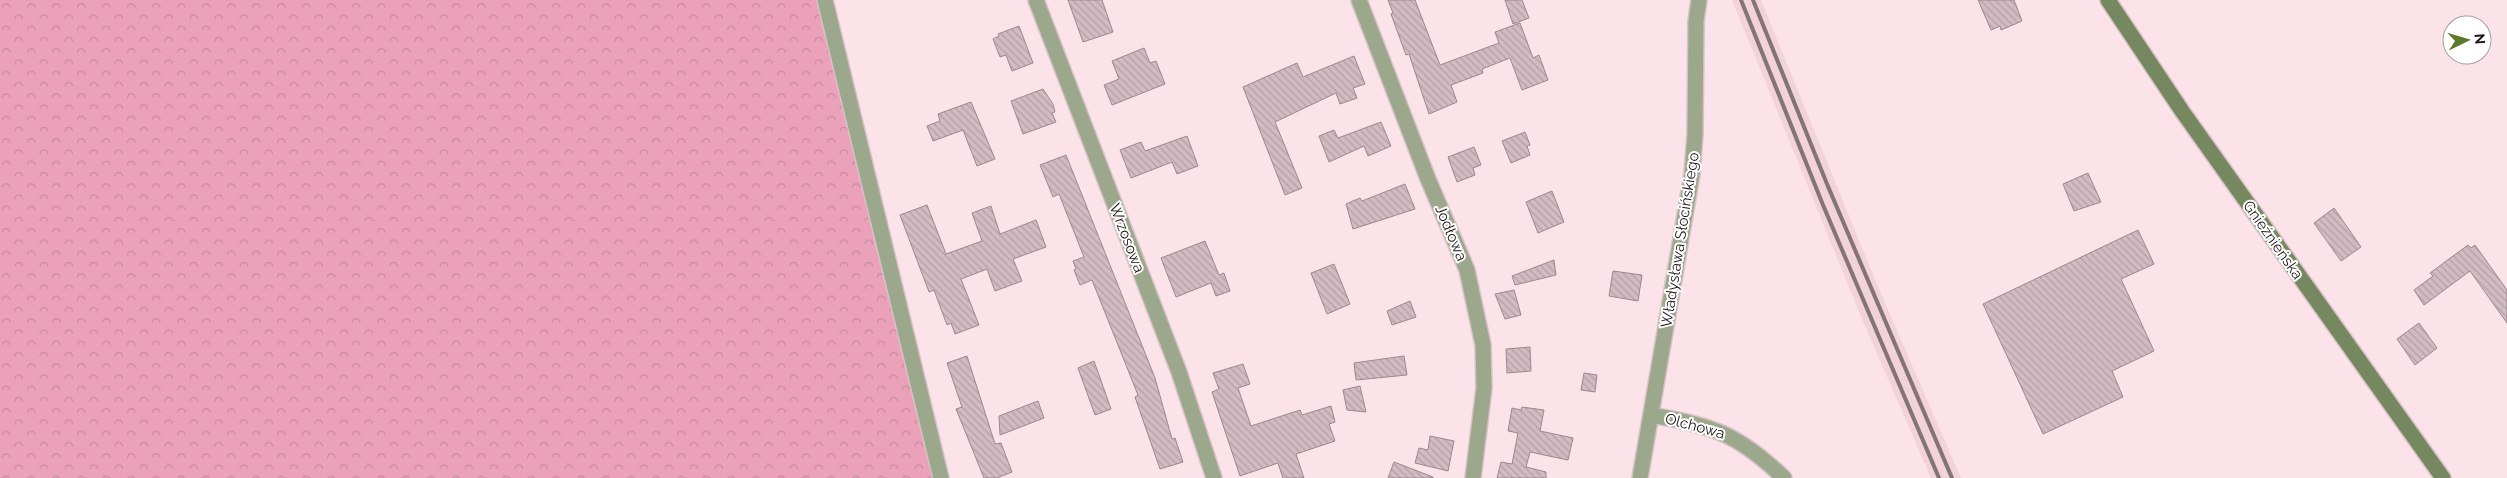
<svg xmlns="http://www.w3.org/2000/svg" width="2507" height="478" font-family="Raleway,sans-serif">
	<defs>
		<pattern id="forest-crowns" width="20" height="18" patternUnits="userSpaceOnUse" patternTransform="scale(1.25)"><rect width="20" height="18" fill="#eaa1b9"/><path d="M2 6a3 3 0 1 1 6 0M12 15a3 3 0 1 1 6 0" fill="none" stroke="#c88a9e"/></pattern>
		<pattern id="building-back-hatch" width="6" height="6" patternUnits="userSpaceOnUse" patternTransform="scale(1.25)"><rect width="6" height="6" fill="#d2bbc2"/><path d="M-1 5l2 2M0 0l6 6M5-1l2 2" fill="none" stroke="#b4a0a6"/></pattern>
	</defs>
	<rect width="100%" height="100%" fill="#fce3ea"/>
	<!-- built -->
	<path fill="#f2d2db" d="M1732,0H1761L1876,282L1961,478H1931L1862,319Z"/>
	<!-- forest -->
	<path fill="url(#forest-crowns)" d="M0,0H831L943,478H0Z"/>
	<!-- building -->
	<path fill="url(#building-back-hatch)" stroke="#9d878e" d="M1068,0H1102L1113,32L1083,42Z
		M1388,0H1415L1440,65L1499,43L1495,32L1520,23L1533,58L1539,55L1548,80L1522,90L1510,58L1482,69L1483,73L1451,85L1457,102L1429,114L1409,54L1406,55L1391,14L1393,13Z
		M1505,0H1522L1529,18L1513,24Z
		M1978,0H2014L2022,21L2001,30L2000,26L1991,30Z
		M1019,26L1033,63L1012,71L1006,55L1000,57L993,39L999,36L998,34Z
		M1144,48L1150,63L1156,61L1165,84L1112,105L1104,85L1119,79L1112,61Z
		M1354,56L1365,84L1353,88L1357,98L1340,104L1336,93L1275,122L1302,188L1285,195L1243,87L1297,63L1303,77Z
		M1043,89L1053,104L1055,112L1052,113L1056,122L1023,134L1011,101Z
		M971,102L995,159L977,166L963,130L933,141L927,126L940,121L938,114Z
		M1381,122L1391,146L1368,156L1364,146L1329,162L1319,136L1334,130L1338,138Z
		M1525,132L1530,145L1527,146L1530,155L1511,163L1502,141Z
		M1187,136L1198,166L1177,174L1172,162L1131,178L1120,150L1141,142L1145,151Z
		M1474,147L1481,165L1473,168L1475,175L1457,182L1448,157Z
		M1066,155L1155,378L1172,439L1175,438L1183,462L1160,469L1135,397L1138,395L1092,280L1080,285L1074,270L1076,269L1073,261L1084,257L1059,194L1053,197L1040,165Z
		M2088,173L2101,202L2074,211L2063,184Z
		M1405,184L1415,209L1353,229L1346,204L1360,198L1362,201Z
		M1552,191L1564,222L1538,233L1526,202Z
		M927,205L946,254L982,241L972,213L991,206L1000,234L1036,220L1046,247L1013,259L1022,281L995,291L987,269L961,279L979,325L955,334L951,323L947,325L934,290L929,292L900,215Z
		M2334,208L2361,247L2341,261L2314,223Z
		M2138,230L2154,264L2121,279L2154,351L2112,371L2123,397L2043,434L1983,304Z
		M1205,241L1219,275L1224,273L1230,291L1216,296L1211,283L1176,297L1161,258Z
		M2468,245L2471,248L2475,245L2507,290V323L2470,271L2424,305L2414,290L2433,276L2430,273Z
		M1554,260L1556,275L1515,285L1512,276Z
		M1334,264L1350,304L1327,314L1311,273Z
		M1613,271L1642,275L1638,301L1609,296Z
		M1514,290L1521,315L1505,319L1495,294Z
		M1410,301L1416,317L1392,325L1387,311Z
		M2419,323L2437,348L2415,365L2397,339Z
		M1530,347L1531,371L1507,373L1506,349Z
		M967,356L995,444L1001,443L1012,472L997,478H984L956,409L962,407L947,363Z
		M1404,356L1407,375L1356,380L1354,363Z
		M1094,361L1111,409L1095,415L1078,368Z
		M1243,364L1250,384L1238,388L1251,426L1300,410L1302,415L1331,406L1335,422L1329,424L1335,441L1296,454L1304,478H1283L1278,463L1240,476L1212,392L1219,389L1213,373Z
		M1584,373L1597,375L1595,392L1581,390Z
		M1360,386L1366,412L1347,410L1343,390Z
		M1038,401L1044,418L1000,435L999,416Z
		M1522,407L1544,410L1540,431L1573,438L1568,460L1530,452L1526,467L1546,472V478H1497L1501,462L1512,464L1518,433L1508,431L1512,408L1521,410Z
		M1430,436L1454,441L1448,471L1415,463L1419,448L1428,450Z
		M1394,462L1433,477V478H1388Z"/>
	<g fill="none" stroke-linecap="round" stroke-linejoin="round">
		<defs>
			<path id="street" d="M825,0L941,478
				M1036,0L1179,372L1214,478
				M1359,0L1428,179L1467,270L1483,345L1484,388L1473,478
				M1651,415C1713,426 1737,433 1784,478
				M1640,478L1692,174L1695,134L1696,21L1699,0"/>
			<path id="secondary" d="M2108,0L2182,111L2443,478"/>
		</defs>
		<!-- street casing -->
		<use href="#street" stroke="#d8c2c8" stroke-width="18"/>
		<!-- secondary casing -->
		<use href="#secondary" stroke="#d8c2c8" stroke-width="18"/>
		<!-- street -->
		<use href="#street" stroke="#9ca88c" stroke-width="15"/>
		<!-- secondary -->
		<use href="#secondary" stroke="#76885f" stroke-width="15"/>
		<!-- rail -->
		<path stroke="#837478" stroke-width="4" d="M1741,0L1823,205L1939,478
			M1753,0L1827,184L1952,478"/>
	</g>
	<g text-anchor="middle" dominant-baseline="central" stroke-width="4" stroke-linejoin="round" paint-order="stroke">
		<!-- street labels -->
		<g font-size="15" fill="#1b1315" stroke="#fff">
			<text transform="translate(1451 233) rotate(67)">Jodłowa</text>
			<text transform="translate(1127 238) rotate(69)">Wrzosowa</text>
			<text transform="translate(1680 240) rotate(-81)">Władysława Słocińskiego</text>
			<text transform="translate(2273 240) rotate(55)">Gnieźnieńska</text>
			<text transform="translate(1695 426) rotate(15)">Olchowa</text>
		</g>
	</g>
	<!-- north arrow -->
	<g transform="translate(2467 40) rotate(85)"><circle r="24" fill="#ffffff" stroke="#a4a1a1"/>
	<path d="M0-4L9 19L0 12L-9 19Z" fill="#5d792d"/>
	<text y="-8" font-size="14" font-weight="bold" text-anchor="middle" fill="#1b1315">N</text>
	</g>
</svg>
